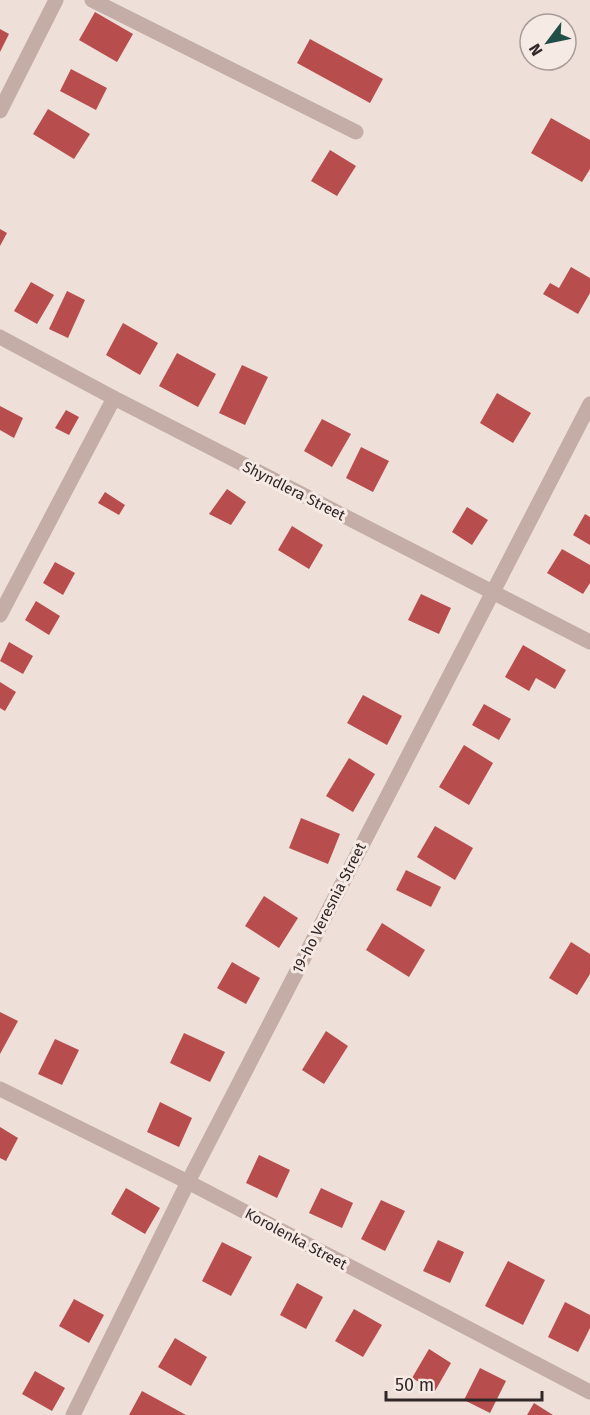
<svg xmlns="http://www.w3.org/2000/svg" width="590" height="1415" font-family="'Fira Sans',sans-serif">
	<rect width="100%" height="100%" fill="#eedfd9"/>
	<!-- building -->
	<path fill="#b84d4d" d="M95,12L133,34L117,62L79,40Z
		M0,29L9,34L0,52Z
		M310,39L383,79L370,103L297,63Z
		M71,69L107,88L96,110L60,91Z
		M48,109L90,134L74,159L33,134Z
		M551,118L590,140V169L582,182L531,153Z
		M330,150L356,166L337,196L311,181Z
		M0,229L7,233L0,246Z
		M571,267L590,278V293L578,314L543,294L550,283L559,288Z
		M31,282L54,295L37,324L14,311Z
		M67,291L85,300L68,338L49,329Z
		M123,323L158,343L140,375L106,355Z
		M177,353L216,374L198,407L159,386Z
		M242,365L268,377L245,425L219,413Z
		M497,393L531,413L513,443L480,423Z
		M0,406L23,418L14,438L0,430Z
		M66,410L79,417L69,435L55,428Z
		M322,419L351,434L332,467L304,451Z
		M361,447L389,461L373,492L346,478Z
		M227,489L246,502L231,525L209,514Z
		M105,492L125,505L119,515L98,503Z
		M467,507L488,520L472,545L452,532Z
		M585,514L590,517V545L573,535Z
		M292,526L323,545L309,569L278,550Z
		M562,549L590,565V583L583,594L547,573Z
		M55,562L75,573L63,595L43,583Z
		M421,594L451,608L439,634L408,620Z
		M36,601L60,616L49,635L25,620Z
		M9,642L33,656L23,674L0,661Z
		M523,645L566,670L555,689L536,678L529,691L505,677Z
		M0,682L16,692L5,711L0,708Z
		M363,695L402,716L387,745L347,723Z
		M484,704L511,719L499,740L472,725Z
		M464,745L493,763L469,805L439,787Z
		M349,758L375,774L353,812L326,796Z
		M301,818L340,834L328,864L289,848Z
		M435,826L473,848L455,880L417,857Z
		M406,870L441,887L431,907L396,890Z
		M264,896L298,918L279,948L245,926Z
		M382,923L425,950L409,977L366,950Z
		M571,942L590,954V974L577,995L549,978Z
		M232,962L260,978L246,1004L217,988Z
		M0,1012L18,1021L0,1054Z
		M326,1031L348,1046L324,1084L302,1070Z
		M184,1033L225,1052L210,1082L170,1063Z
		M55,1039L79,1050L62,1085L38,1074Z
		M160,1102L192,1118L179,1147L147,1132Z
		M0,1127L18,1138L6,1161L0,1158Z
		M259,1155L290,1170L277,1198L246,1183Z
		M126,1188L160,1208L145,1234L111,1214Z
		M321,1188L353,1203L342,1228L309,1213Z
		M381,1200L405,1211L385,1251L361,1239Z
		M438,1240L464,1252L450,1283L423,1271Z
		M222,1242L252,1257L231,1296L202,1281Z
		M508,1261L545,1280L523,1325L485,1306Z
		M297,1283L323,1297L306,1329L280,1315Z
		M74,1299L104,1315L89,1343L59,1326Z
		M565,1302L590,1315V1328L578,1352L548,1337Z
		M354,1309L382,1325L363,1357L335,1341Z
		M175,1338L207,1357L191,1386L158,1367Z
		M429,1349L451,1363L435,1391L412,1378Z
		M480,1368L506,1381L490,1413L464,1400Z
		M35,1371L65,1388L52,1411L22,1394Z
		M142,1391L186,1415H129Z
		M534,1403L553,1415H527Z"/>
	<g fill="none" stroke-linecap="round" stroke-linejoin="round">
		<!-- minor -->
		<path stroke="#c4ada7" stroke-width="15" d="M92,0L356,132
			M0,111L56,0
			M0,337L114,398L590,642
			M0,615L114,398
			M0,1089L188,1182L590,1392
			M73,1415L188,1182L590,404"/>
	</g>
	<g text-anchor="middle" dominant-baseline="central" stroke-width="6" stroke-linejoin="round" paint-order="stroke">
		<!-- street labels -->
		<g font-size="15" fill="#322727" stroke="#f6eae5">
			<text transform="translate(294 491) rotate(27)">Shyndlera Street</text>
			<text transform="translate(329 908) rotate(-63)">19-ho Veresnia Street</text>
			<text transform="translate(296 1239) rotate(28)">Korolenka Street</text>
		</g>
	</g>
	<!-- north arrow -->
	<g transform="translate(548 42) rotate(238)"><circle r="28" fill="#f6eae5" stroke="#a89c99" stroke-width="1.5"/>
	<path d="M0-4.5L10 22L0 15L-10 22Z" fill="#214e46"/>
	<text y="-9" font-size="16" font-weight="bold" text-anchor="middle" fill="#322727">N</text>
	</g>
	<!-- scale -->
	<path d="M386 1391v9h156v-9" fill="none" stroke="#322727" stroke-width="3"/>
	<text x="395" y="1391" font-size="18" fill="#322727" stroke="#f6eae5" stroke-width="4.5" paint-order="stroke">50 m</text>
</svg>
